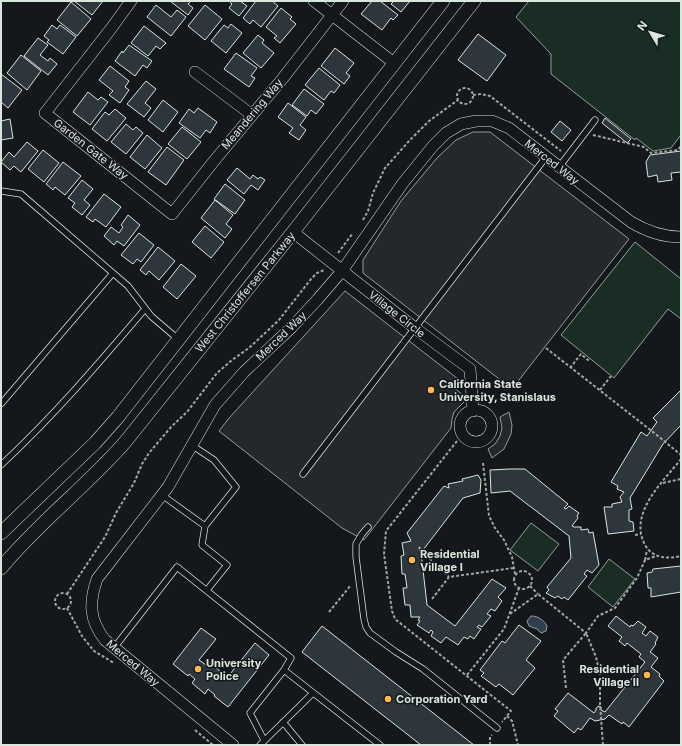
<svg xmlns="http://www.w3.org/2000/svg" width="682" height="746" font-family="Inter,sans-serif">
	<rect width="100%" height="100%" fill="#14181c"/>
	<!-- green -->
	<path fill="#1a2d24" stroke="#939e99" d="M529,1H681V135L671,148L653,151L636,138L635,140L551,74V54L516,17Z
		M635,242L681,279V319L668,309L614,378L561,335Z
		M531,523L559,544L538,571L510,550Z
		M609,559L635,579L613,607L588,587Z"/>
	<!-- parking -->
	<path fill="#24282b" stroke="#939e99" d="M473,132H490L629,239L512,389L363,273V260L401,201L437,158L456,140Z
		M345,291L458,379L453,387L463,395L465,401L454,412L452,419L451,428L364,540L342,528L219,431L230,417Z
		M509,412L512,425L511,434L504,449L492,458L488,449L495,444L500,436L502,428L500,417Z"/>
	<!-- water -->
	<path fill="#2f3f4d" stroke="#939e99" d="M531,616C538,616 544,620 547,626L546,631L541,633L537,629L529,626L527,621Z"/>
	<!-- building -->
	<path fill="#2c363c" stroke="#d8e6dc" d="M74,1H103L92,15Z
		M170,1H191L188,4L193,8L188,15Z
		M229,1H240L247,6L239,16L229,8L232,4Z
		M256,1H272L278,6L261,27L253,20L250,24L243,18Z
		M372,1H380L398,15L393,20L391,18L382,30L361,14Z
		M394,1H410L401,12L391,4Z
		M71,2L91,19L77,36L57,20Z
		M156,5L171,17L177,10L186,17L171,36L147,17Z
		M205,5L222,19L205,40L188,26Z
		M281,8L292,17L290,19L296,24L280,43L274,38L277,36L266,27Z
		M231,24L242,33L226,53L211,41L224,25L228,28Z
		M52,25L57,29L60,25L76,37L63,54L47,42L49,40L44,36Z
		M144,26L166,43L160,49L156,46L148,56L131,43Z
		M478,34L506,55L487,81L458,60Z
		M258,35L264,40L262,43L274,53L261,68L243,53Z
		M38,38L48,45L40,55L48,61L50,58L57,64L48,75L24,56Z
		M129,45L152,61L147,68L143,65L135,76L115,61L122,51L123,53Z
		M335,48L354,63L346,73L350,76L344,84L321,66Z
		M236,53L257,68L251,76L255,78L249,87L224,69Z
		M21,55L41,71L27,90L7,73Z
		M110,66L129,81L125,87L129,90L120,103L109,95L113,91L99,80Z
		M319,68L340,85L334,93L331,91L324,100L305,85Z
		M1,74L22,90L8,108L1,102Z
		M146,81L156,89L145,103L151,108L144,117L127,104Z
		M304,89L324,104L316,114L311,110L307,116L292,105Z
		M88,92L98,100L101,97L108,102L90,125L73,112Z
		M163,100L178,112L163,132L148,120Z
		M288,103L306,117L300,125L306,130L299,140L289,133L293,128L278,117Z
		M198,108L217,122L210,133L206,130L200,138L179,123L189,109L194,113Z
		M115,109L126,118L107,141L92,129L105,112L109,115Z
		M605,118L631,139L627,143L602,123Z
		M10,119L13,138L1,140V121Z
		M560,121L571,130L562,141L551,132Z
		M126,124L133,130L136,127L143,133L126,154L111,142Z
		M182,127L201,142L187,159L168,144Z
		M147,135L162,148L145,169L130,157Z
		M27,142L38,151L21,172L14,166L10,170L1,162L9,152L14,157Z
		M167,147L184,160L166,185L148,172Z
		M43,150L59,163L44,182L28,169Z
		M681,151V172L671,173L672,180L658,182L657,175L648,177L646,162L650,155Z
		M63,162L81,176L65,195L55,187L53,190L46,184Z
		M237,168L250,179L253,175L258,179L260,177L265,180L258,190L251,185L244,194L227,180Z
		M82,180L93,189L84,200L90,205L82,215L72,207L75,203L68,198Z
		M225,184L245,200L235,214L214,199Z
		M104,194L121,207L106,227L95,219L93,222L86,217Z
		M215,200L233,215L226,224L232,229L225,238L201,218Z
		M128,215L140,225L124,246L117,241L114,245L104,236L111,227L119,233L123,227L121,225Z
		M205,226L224,242L211,258L192,242Z
		M139,233L154,245L141,262L137,259L133,264L121,255Z
		M158,247L175,261L159,280L149,271L146,275L140,270Z
		M181,264L196,276L177,299L163,287Z
		M681,390V425L663,444L630,498L632,509L629,510V521L633,522L634,531L608,534L604,507H612V504L622,502L620,497L624,492L617,489L618,486L611,482L641,432L647,436L657,422L653,418Z
		M510,469H525L568,504L564,508L566,509L569,506L579,513L577,516L578,518L572,526L574,527H581V530L588,529L589,533L593,532L599,565L592,573L587,570L584,574L587,576L568,600L564,597L562,599L558,596L555,598L546,593L549,590L547,587L571,558L569,536L510,491L491,493L490,470Z
		M478,475L481,480L480,493L463,498L423,550L419,547L420,553L421,552L427,605L455,626L492,579L506,588L498,597L502,601L495,611L491,609L487,614L491,616L482,627L479,625L477,627L481,629L474,639L470,636L468,639L464,637L458,645L446,637L441,643L431,636L433,632L431,630L429,633L417,625L420,621L418,620L420,617H411L410,605H405L403,588H407L405,574H402L401,556L404,555L402,543L411,541L407,533L444,486L449,488L448,484L463,481L462,479Z
		M681,566V592L651,597V588H648L647,573L652,572L653,569Z
		M616,616L630,627L631,625L633,626L638,621L646,627L642,633L646,636L650,631L658,637L655,643L656,644L650,652L658,658L651,667L660,674L659,676L664,681L629,727L623,722L622,724L609,715L605,719L595,721L590,718L581,730L578,728L574,733L554,716L558,711L555,709L568,693L594,713L596,710V708L599,706L601,707V710L605,712L645,662L639,657L641,654L627,643L625,646L619,641L622,637L608,626Z
		M519,625L541,641L526,660L535,668L513,695L499,684L496,687L481,676L484,673L480,670L502,641L505,643Z
		M322,626L474,745H421L302,652Z
		M201,628L216,639L199,660L206,665L208,661L222,673L221,675L226,679L255,643L269,655L228,707L214,696L215,695L208,689L205,694L192,683L195,679L189,674L188,676L173,664Z"/>
	<g fill="none" stroke-linecap="round" stroke-linejoin="round">
		<defs>
			<path id="service" d="M559,167L595,120
				M1,191L21,194L128,286L151,316L178,339
				M1,404L113,273
				M193,446L214,460L236,487L205,526L202,545L227,565L207,590
				M1,465C53,417 99,363 145,309
				M303,474L546,157
				M162,495L205,526
				M368,527L362,534L356,544V557L364,619L366,627L370,633L396,652L423,669L497,728
				M114,648L177,567L291,658L284,670
				M283,722L302,745
				M264,740L250,713L284,670L380,745
				M260,745L313,693"/>
			<path id="minor" d="M131,1L110,30L45,113L172,214L214,161L283,78L343,1
				M314,1L394,63
				M195,72L252,115
				M293,232L415,328L470,369L473,411
				M460 426a16 16 0 1 1 32 0a16 16 0 1 1-32 0Z
				M233,745L105,640C89,620 89,602 97,579L168,487L215,405L244,372L292,327L317,300L342,271L403,183L433,146L446,133L461,124L476,121H492L509,128L631,222C646,231 663,237 681,237"/>
			<path id="tertiary" d="M1,533L95,443L118,417L443,1
				M1,568C39,522 87,486 126,441L293,232L474,1"/>
		</defs>
		<!-- service casing -->
		<use href="#service" stroke="#d8e6dc" stroke-width="7"/>
		<!-- minor casing -->
		<use href="#minor" stroke="#d8e6dc" stroke-width="12"/>
		<!-- tertiary casing -->
		<use href="#tertiary" stroke="#d8e6dc" stroke-width="14"/>
		<!-- path -->
		<path stroke="#9da8a2" stroke-width="2" stroke-dasharray="3 2" stroke-linecap="butt" d="M457 96a8 8 0 1 1 16 0a8 8 0 1 1-16 0Z
			M473,95L481,94L490,96L561,151
			M593,135L644,147L651,153L678,150L681,146
			M363,220L368,211L373,193L385,168L409,141L429,121L458,100
			M338,253L353,233
			M546,348L658,436L681,455
			M570,368L581,354L588,360L589,358
			M600,390L611,376
			M457,441L386,531L384,554L392,611L395,619L511,711L502,722
			M681,459C663,482 628,513 645,545C653,559 668,559 681,556
			M483,463L489,516L495,528L504,540L512,557L515,574
			M663,483L681,479
			M635,535L641,534
			M426,555L449,577
			M645,560L647,550
			M514 580a9 9 0 1 1 18 0a9 9 0 1 1-18 0Z
			M530,586L538,594
			M55 601a8 8 0 1 1 16 0a8 8 0 1 1-16 0Z
			M67,594L105,537L116,513L134,483L142,464L149,453L171,427L187,412L217,373L232,360L249,348L279,320L311,279L317,273L324,270
			M432,599L449,577L513,568
			M67,608L82,636L94,651L114,663
			M329,612L351,585
			M510,614L538,594L586,633L598,616L615,608L637,578L645,560L656,556
			M467,675L504,629L519,588
			M566,688L563,660L586,633L596,657L600,674V703L603,745
			M507,716L512,721L518,745
			M195,730L213,745
			M490,745V737L492,735"/>
		<!-- service -->
		<use href="#service" stroke="#14181c" stroke-width="5.5"/>
		<!-- minor -->
		<use href="#minor" stroke="#14181c" stroke-width="11"/>
		<!-- tertiary -->
		<use href="#tertiary" stroke="#14181c" stroke-width="13"/>
	</g>
	<!-- markers -->
	<g fill="#ffb74d" stroke="#14181c" stroke-width="1.5">
		<circle cx="431" cy="390" r="4"/>
		<circle cx="412" cy="560" r="4"/>
		<circle cx="198" cy="669" r="4"/>
		<circle cx="647" cy="675" r="4"/>
		<circle cx="388" cy="699" r="4"/>
	</g>
	<g text-anchor="middle" dominant-baseline="central" stroke-width="3" stroke-linejoin="round" paint-order="stroke">
		<!-- street labels -->
		<g font-size="11" fill="#d8e6dc" stroke="#14181c">
			<text transform="translate(252 114) rotate(-50)">Meandering Way</text>
			<text transform="translate(91 149) rotate(38)">Garden Gate Way</text>
			<text transform="translate(552 162) rotate(38)">Merced Way</text>
			<text transform="translate(245 292) rotate(-51)">West Christoffersen Parkway</text>
			<text transform="translate(397 314) rotate(38)">Village Circle</text>
			<text transform="translate(281 336) rotate(-44)">Merced Way</text>
			<text transform="translate(133 663) rotate(40)">Merced Way</text>
		</g>
		<!-- poi labels -->
		<g font-size="11" font-weight="bold" fill="#d8e6dc" stroke="#14181c" text-anchor="start">
			<text x="439" y="384">California State<tspan x="439" dy="13">University, Stanislaus</tspan></text>
			<text x="420" y="554">Residential<tspan x="420" dy="13">Village I</tspan></text>
			<text x="206" y="663">University<tspan x="206" dy="13">Police</tspan></text>
			<text x="639" y="669" text-anchor="end">Residential<tspan x="639" dy="13">Village II</tspan></text>
			<text x="396" y="699">Corporation Yard</text>
		</g>
	</g>
	<!-- border -->
	<rect width="682" height="746" fill="none" stroke="#d8e6dc" stroke-width="4"/>
	<!-- north arrow -->
	<g transform="translate(650 32) rotate(308)" stroke="#14181c" stroke-width="3" paint-order="stroke">
	<path d="M0-3L7 15L0 10L-7 15Z" fill="#d8e6dc"/>
	<text y="-6" font-size="11" font-weight="bold" text-anchor="middle" fill="#d8e6dc">N</text>
	</g>
</svg>
